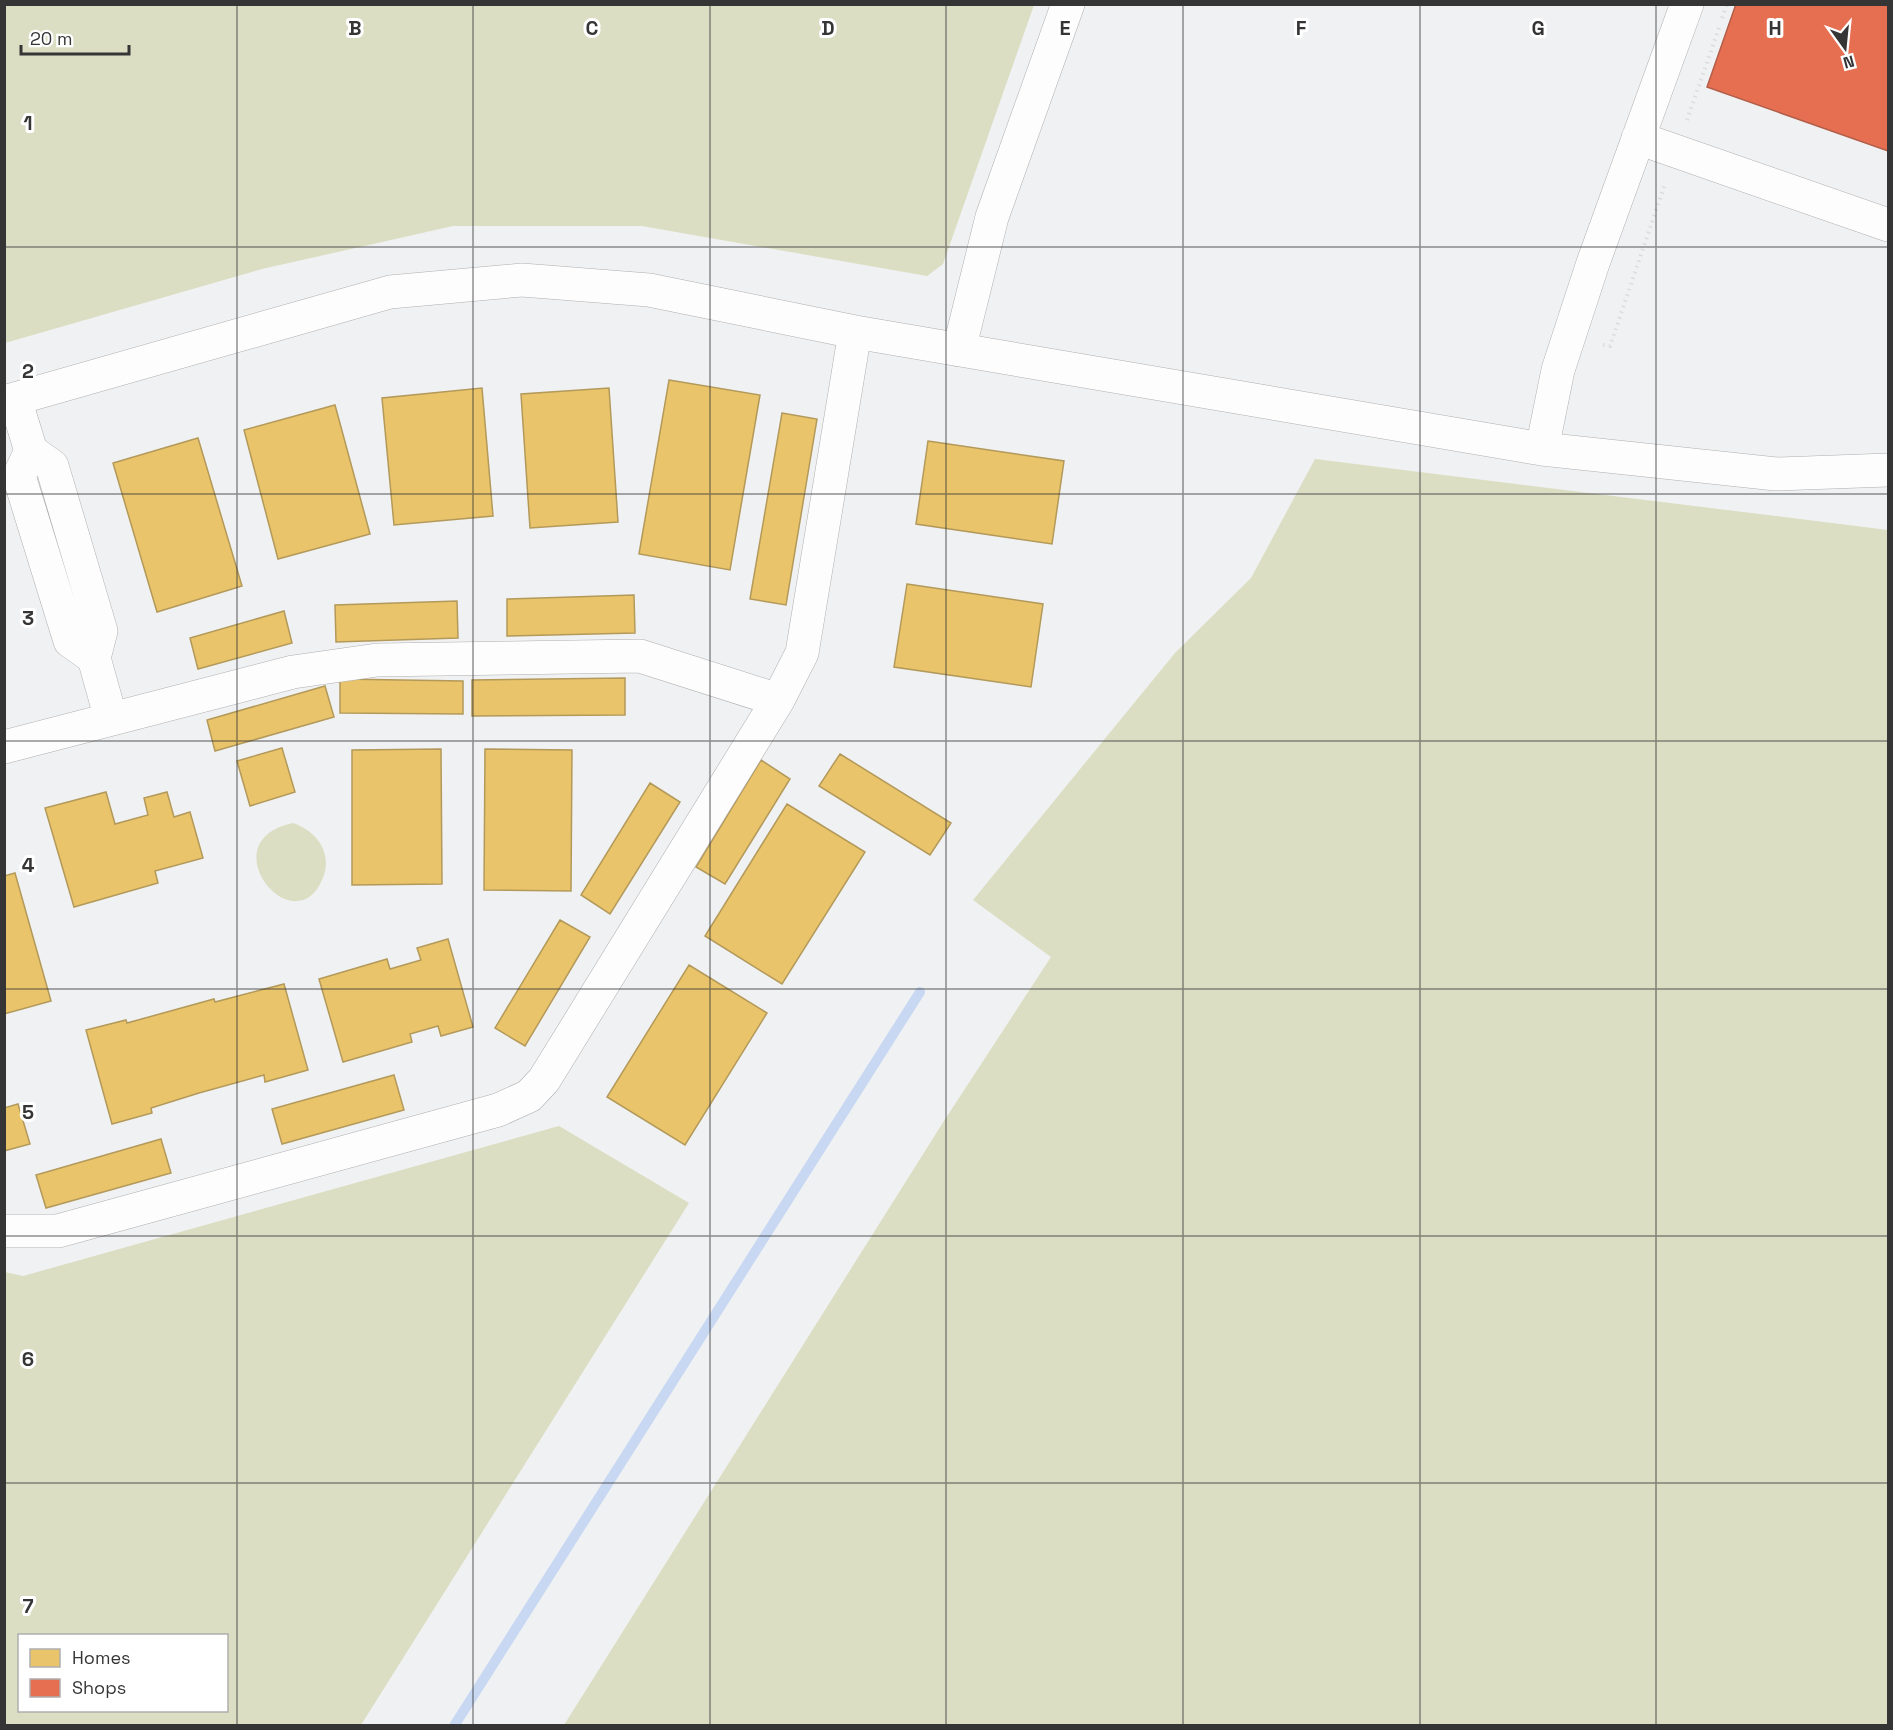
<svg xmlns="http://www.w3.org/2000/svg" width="1893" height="1730" font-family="'Space Grotesk',sans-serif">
	<rect width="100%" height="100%" fill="#f0f1f2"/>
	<!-- green -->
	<path fill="#dbdec2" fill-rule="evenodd" d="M5,4H1034V5L943,264L927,276L642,226H453L262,269L5,343Z
		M1315,459L1888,530V1725H564L942,1124L1051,957L973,900L1175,653L1251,578Z
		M293,823C317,831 334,854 322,880C294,945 208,841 293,823Z
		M559,1126L689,1203L361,1725H5V1272L23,1276ZM20,1636H226V1710H20Z"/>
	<!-- homes -->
	<path fill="#e9c46a" stroke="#b3995a" stroke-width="1.5" d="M669,380L760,395L730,570L639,554Z
		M482,388L493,516L394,525L382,398Z
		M609,388L618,522L530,528L521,394Z
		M335,405L370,534L278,559L244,430Z
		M782,413L817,419L786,605L750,599Z
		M198,438L242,586L157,612L113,463Z
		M928,441L1064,461L1052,544L916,524Z
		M907,584L1043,604L1031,687L894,667Z
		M634,595L635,633L507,636V599Z
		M457,601L458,638L336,642L335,605Z
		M284,611L292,643L198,669L190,638Z
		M625,678V715L472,716V680Z
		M340,679L463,681V714L340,713Z
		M325,686L334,717L215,751L207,720Z
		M282,748L295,792L250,806L237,761Z
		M441,749L442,884L352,885V750Z
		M485,749L572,750L571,891L484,890Z
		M840,754L951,823L930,855L819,786Z
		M761,760L790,779L725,884L696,867Z
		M650,783L680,802L610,914L581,895Z
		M106,792L115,824L148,815L144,798L167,792L174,817L190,812L203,858L155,871L158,883L74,907L45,808Z
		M787,804L865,852L782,984L705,936Z
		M15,873L51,1001L4,1014V876Z
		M560,920L590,937L525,1046L495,1028Z
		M448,939L473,1027L441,1036L438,1026L410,1034L412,1042L343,1062L319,979L387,959L390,969L421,960L417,948Z
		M689,965L767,1013L685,1145L607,1097Z
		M284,984L308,1070L265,1082L264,1075L199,1093L151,1108L152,1113L112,1124L86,1030L126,1020L127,1023L214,999L215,1002Z
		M394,1075L404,1110L282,1144L272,1109Z
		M18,1104L30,1144L4,1151V1108Z
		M161,1139L171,1173L46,1208L36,1175Z"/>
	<!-- shops -->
	<path fill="#e76f51" stroke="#b25e49" stroke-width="1.5" d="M1736,4H1888V151L1707,87Z"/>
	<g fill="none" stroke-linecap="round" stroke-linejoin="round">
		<!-- stream -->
		<path stroke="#c8d8f3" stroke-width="10" d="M454,1726L920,992"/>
		<defs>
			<path id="minor" d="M1638,138L1888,225
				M959,350L992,217L1068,4
				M15,399L31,451L52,466L101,631L94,658L70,641L19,476L31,451
				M4,402L390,292L522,280L649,290L855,332L1542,449L1776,474L1888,470
				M1542,449L1558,370L1593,263L1687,4
				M94,658L111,719
				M4,747L293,672L377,660L640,656L778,700
				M4,1231H58L498,1110L529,1096L544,1080L778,700L802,653L855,332"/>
		</defs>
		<!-- minor casing -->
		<use href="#minor" stroke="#afafb0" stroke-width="34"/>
		<!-- path -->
		<path stroke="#dcdcdd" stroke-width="4" stroke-dasharray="1.5 4.5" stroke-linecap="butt" d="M1722,18L1727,4
			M1687,120L1719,28
			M1603,345L1610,346L1665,184"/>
		<!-- minor -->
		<use href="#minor" stroke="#fdfdfd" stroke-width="33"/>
	</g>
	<!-- grid -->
	<path fill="none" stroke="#353536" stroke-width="1.5" stroke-opacity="0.55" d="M237,4V1726M473,4V1726M710,4V1726M946,4V1726M1183,4V1726M1420,4V1726M1656,4V1726M4,247H1888M4,494H1888M4,741H1888M4,989H1888M4,1236H1888M4,1483H1888"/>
	<g font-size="20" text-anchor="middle" font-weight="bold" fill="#353536" stroke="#fff" stroke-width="6" stroke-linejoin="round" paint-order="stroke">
		<text x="355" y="35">B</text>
		<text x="592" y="35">C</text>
		<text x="828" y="35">D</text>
		<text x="1065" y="35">E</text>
		<text x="1301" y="35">F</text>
		<text x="1538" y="35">G</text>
		<text x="1775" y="35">H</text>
		<text x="28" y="130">1</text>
		<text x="28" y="378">2</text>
		<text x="28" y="625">3</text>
		<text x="28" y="872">4</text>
		<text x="28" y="1119">5</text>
		<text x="28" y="1366">6</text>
		<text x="28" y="1613">7</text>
	</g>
	<!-- border -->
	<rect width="1893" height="1730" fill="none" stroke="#353536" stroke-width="12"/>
	<!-- legend -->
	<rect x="18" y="1634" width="210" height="78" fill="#ffffff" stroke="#aeaeaf" stroke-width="1.5"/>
	<rect x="30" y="1649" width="30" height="18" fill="#e9c46a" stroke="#aeaeaf" stroke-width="1.5"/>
	<text x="72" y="1664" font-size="18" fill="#353536">Homes</text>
	<rect x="30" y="1679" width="30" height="18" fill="#e76f51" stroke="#aeaeaf" stroke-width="1.5"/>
	<text x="72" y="1694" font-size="18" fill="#353536">Shops</text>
	<!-- north arrow -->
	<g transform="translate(1845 48) rotate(165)" stroke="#ffffff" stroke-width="4.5" paint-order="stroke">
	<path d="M0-4.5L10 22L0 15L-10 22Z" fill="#353536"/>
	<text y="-9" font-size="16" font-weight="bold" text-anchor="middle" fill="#353536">N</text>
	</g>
	<!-- scale -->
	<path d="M21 45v9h108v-9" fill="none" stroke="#353536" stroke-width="3"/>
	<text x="30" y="45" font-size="18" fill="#353536" stroke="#ffffff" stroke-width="4.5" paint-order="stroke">20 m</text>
</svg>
